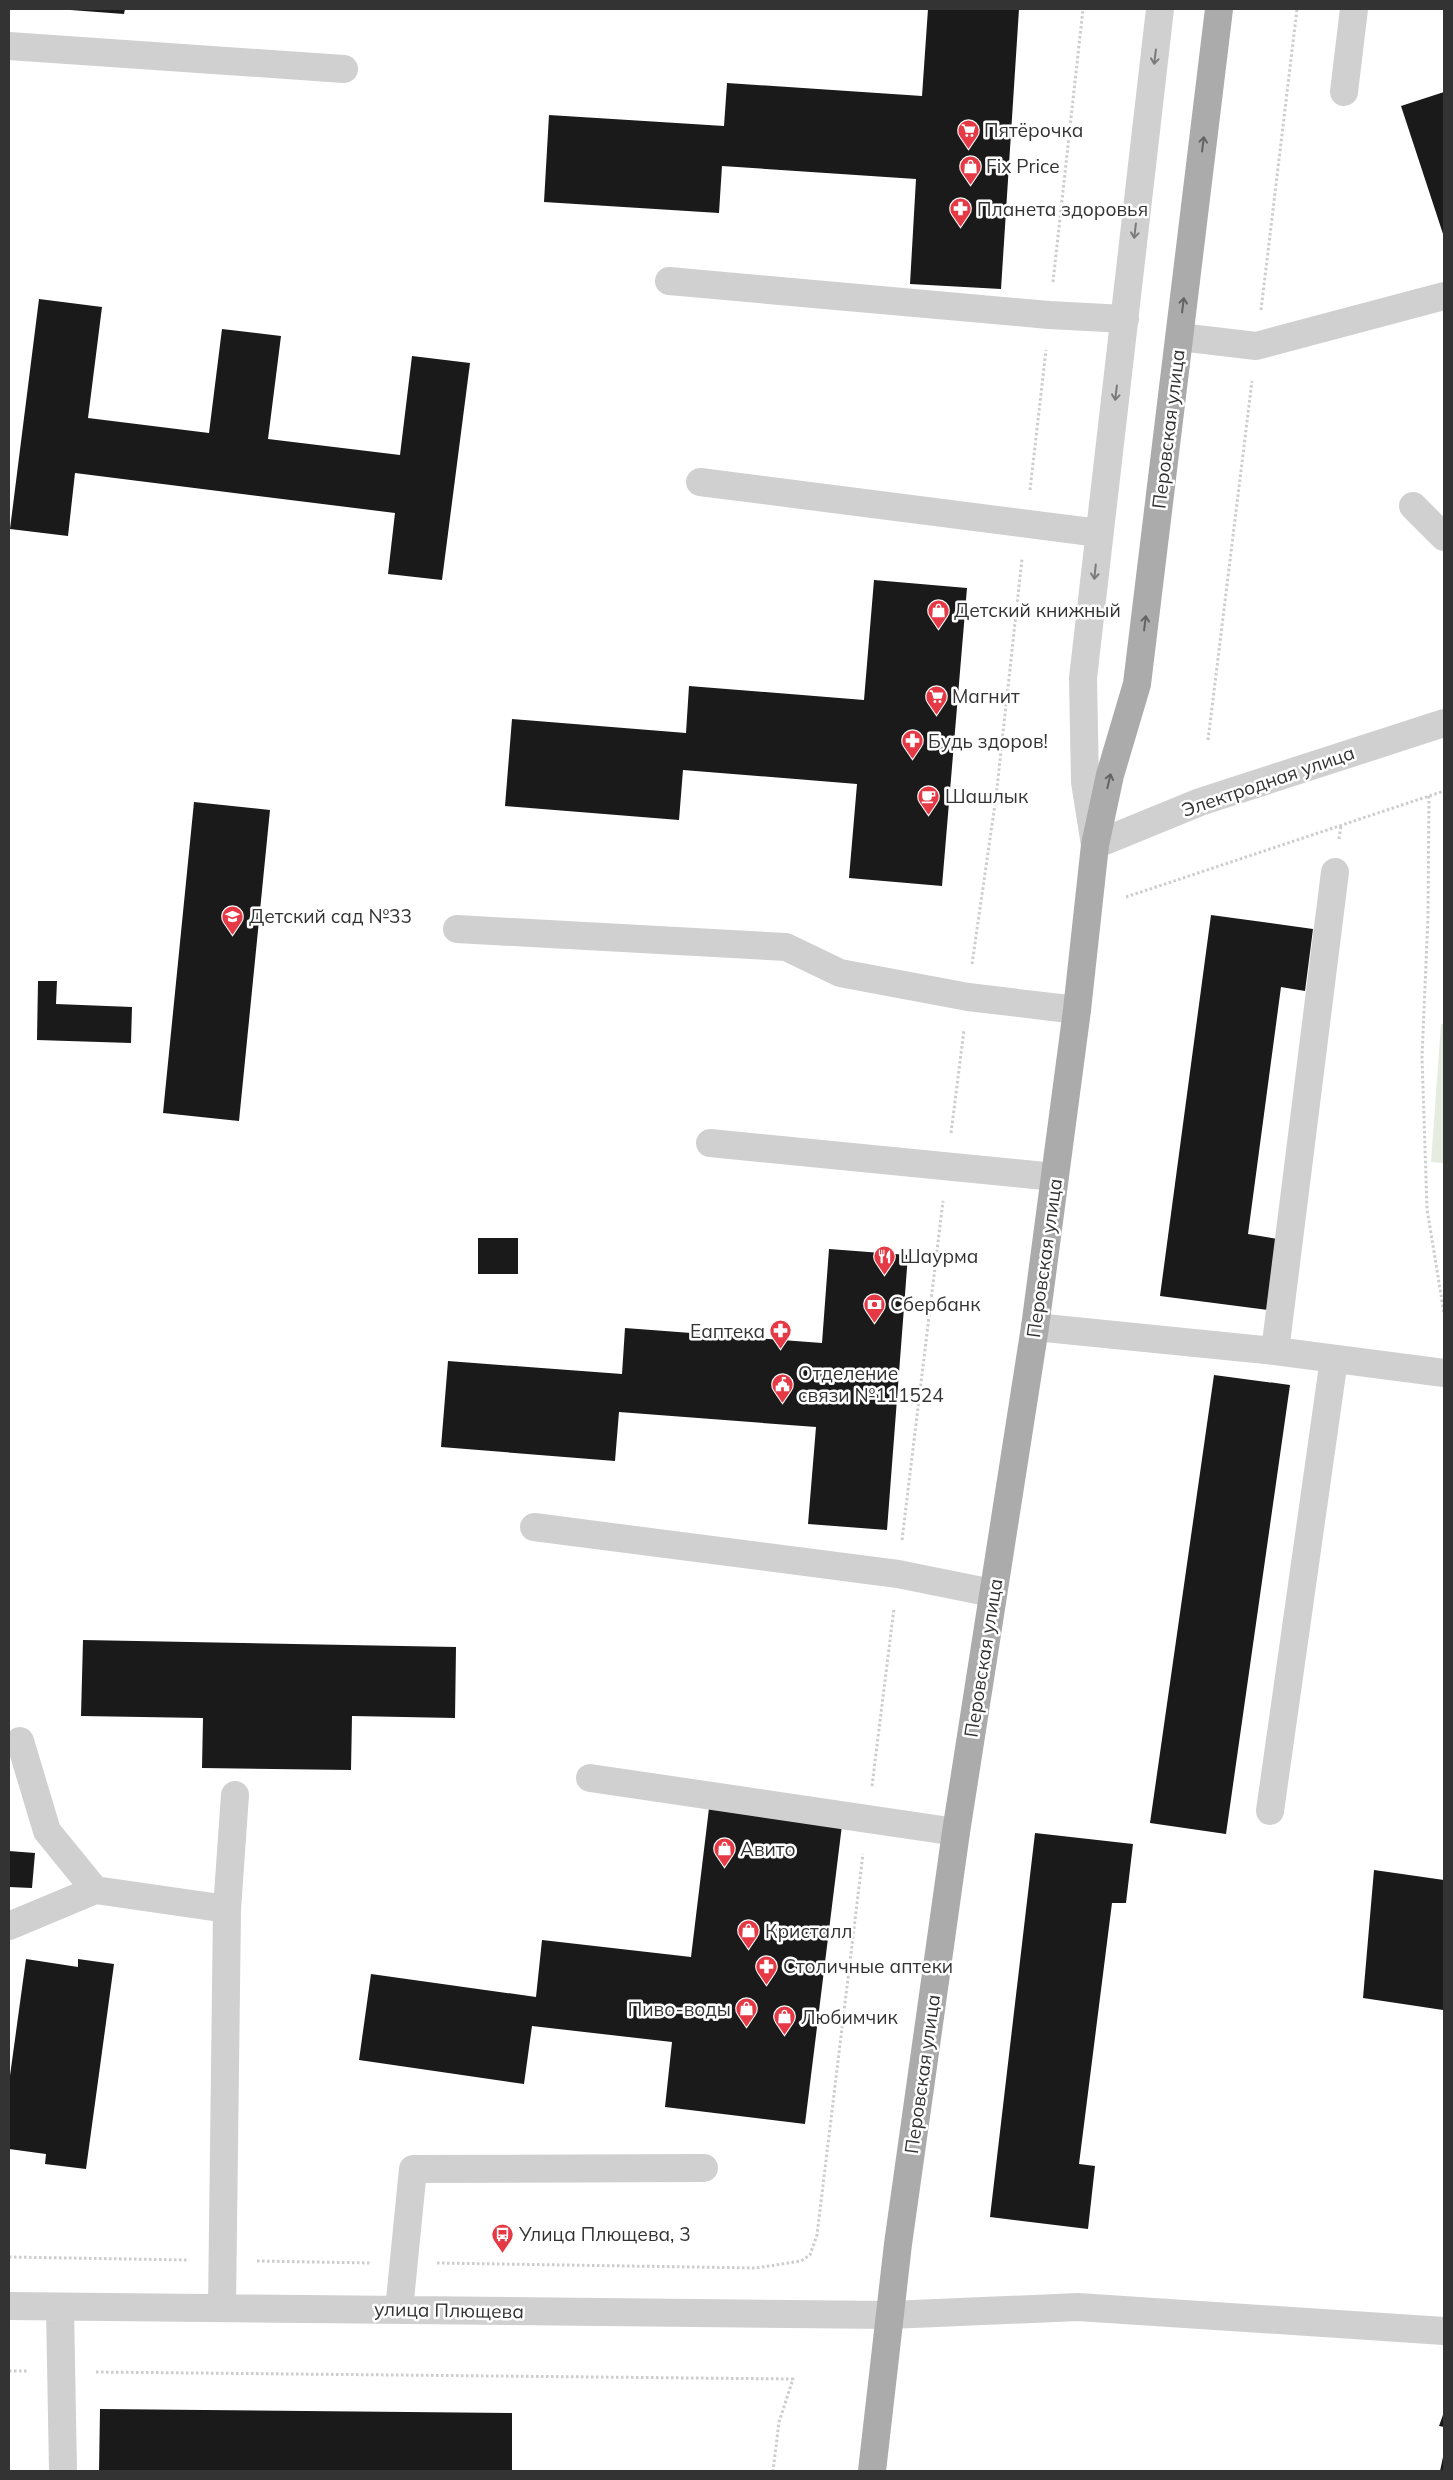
<svg xmlns="http://www.w3.org/2000/svg" width="1453" height="2480" font-family="Mulish,sans-serif">
	<rect width="100%" height="100%" fill="#fff"/>
	<!-- green -->
	<path fill="#e6ecdf" d="M1441,1024H1444V1163L1431,1162Z"/>
	<!-- building -->
	<path fill="#1a1a1a" d="M57,9H125L124,14Z
		M928,9H1019L1001,289L910,284L916,179L722,166L719,213L544,202L549,115L724,126L727,83L922,96Z
		M1444,92V237L1401,106Z
		M39,299L102,307L88,418L209,433L222,329L281,336L268,439L400,455L412,356L470,363L442,580L388,574L395,513L75,473L68,536L10,529Z
		M874,580L967,588L942,886L849,878L857,784L683,770L679,820L505,806L512,719L686,733L689,686L864,700Z
		M194,802L270,810L239,1121L163,1113Z
		M1211,915L1313,929L1305,991L1281,987L1248,1234L1278,1239L1268,1310L1160,1296Z
		M38,981H57L56,1004L132,1007L131,1043L37,1040Z
		M478,1238H518V1274H478Z
		M829,1249L908,1255L887,1530L808,1524L816,1427L619,1412L615,1461L441,1447L448,1361L622,1374L625,1328L822,1343Z
		M1214,1375L1290,1385L1226,1834L1150,1823Z
		M83,1640L456,1647L455,1718L352,1716L351,1770L202,1768L203,1718L81,1716Z
		M710,1800L843,1817L805,2124L665,2107L672,2042L532,2026L524,2084L359,2060L371,1974L536,1997L542,1940L691,1957Z
		M1035,1833L1133,1844L1126,1903H1112L1079,2164L1095,2166L1088,2229L990,2217Z
		M9,1851L35,1853L32,1888L9,1887Z
		M1374,1870L1444,1880L1443,2010L1363,1998Z
		M26,1959L78,1967V1959L114,1964L86,2169L45,2164L46,2154L9,2149V2083Z
		M100,2409L512,2413V2471H99Z
		M1444,2412V2427L1439,2426Z
		M1443,2457L1444,2471H1440Z"/>
	<g fill="none" stroke-linecap="round" stroke-linejoin="round">
		<!-- path -->
		<path stroke="#cdcdcd" stroke-width="3" stroke-dasharray="2.5 2.5" stroke-linecap="butt" d="M1053,282L1083,9
			M1261,310L1297,9
			M1030,490L1046,350
			M1208,740L1252,381
			M1429,796L1428,916L1422,1057L1427,1209L1444,1313
			M1339,839L1341,825
			M1126,897L1444,791
			M972,964L996,797L1022,559
			M951,1133L964,1030
			M902,1540L943,1201
			M872,1786L894,1608
			M9,2257L188,2260
			M257,2261L371,2263
			M437,2263L756,2268L801,2261L810,2255L817,2235L863,1854
			M9,2371H27
			M96,2372L793,2379L779,2422L773,2471"/>
		<!-- minor -->
		<path stroke="#d0d0d0" stroke-width="28" d="M1160,9L1083,678L1085,782L1095,845L1200,802L1444,723
			M9,46L344,69
			M1344,92L1354,9
			M669,281L1049,315L1125,319
			M1180,337L1256,346L1444,296
			M700,482L1099,533
			M1413,506L1444,537
			M457,929L786,947L840,973L968,997L1077,1010
			M710,1143L1055,1177
			M1035,1327L1275,1351L1444,1373
			M1275,1351L1335,872
			M534,1527L898,1574L992,1593
			M20,1741L47,1831L95,1890L227,1909L222,2308
			M590,1778L956,1832
			M1270,1811L1334,1359
			M227,1909L235,1795
			M9,1926L95,1890
			M9,2306L890,2315L1078,2307L1444,2331
			M60,2307L63,2471
			M399,2310L413,2169L704,2168"/>
		<!-- major -->
		<path stroke="#ababab" stroke-width="28" d="M872,2471L898,2244L956,1832L1035,1327L1077,1010L1095,845L1110,775L1137,684L1219,9"/>
	</g>
	<!-- one-way arrows -->
	<defs><path id="oneway-shaft" d="M-6 0H5M1.5-3L5.5 0L1.5 3" fill="none" stroke-width="1.6" stroke-linecap="round" stroke-linejoin="round" transform="scale(1.25)"/></defs>
	<g stroke="#7a7a7a">
		<use href="#oneway-shaft" transform="translate(1155 57) rotate(97)"/>
		<use href="#oneway-shaft" transform="translate(1135 231) rotate(97)"/>
		<use href="#oneway-shaft" transform="translate(1116 393) rotate(97)"/>
		<use href="#oneway-shaft" transform="translate(1095 572) rotate(96)"/>
	</g>
	<g stroke="#636363">
		<use href="#oneway-shaft" transform="translate(1203 144) rotate(-83)"/>
		<use href="#oneway-shaft" transform="translate(1183 305) rotate(-83)"/>
		<use href="#oneway-shaft" transform="translate(1145 623) rotate(-83)"/>
		<use href="#oneway-shaft" transform="translate(1109 781) rotate(-77)"/>
	</g>
	<!-- icons -->
	<defs>
		<symbol id="supermarket-pin" viewBox="-11 -11 22 30"><path d="M0 17L-7.5 6A9.5 9.5 0 1 1 7.5 6Z" fill="#e63946" stroke="#fff"/><path d="M-6-5.5h2.5l.6 2H6L4.5 2H-2.5L-4.4-4H-6ZM-1.5 3.2a1.3 1.3 0 1 0 .1 0ZM3 3.2a1.3 1.3 0 1 0 .1 0Z" fill="#fff"/></symbol>
		<symbol id="shop-pin" viewBox="-11 -11 22 30"><path d="M0 17L-7.5 6A9.5 9.5 0 1 1 7.5 6Z" fill="#e63946" stroke="#fff"/><path d="M-5-2.5h2.3a2.7 3.5 0 0 1 5.4 0H5L5.5 6h-11ZM-1.5-2.5h3a1.5 2.3 0 0 0-3 0Z" fill="#fff"/></symbol>
		<symbol id="pharmacy-pin" viewBox="-11 -11 22 30"><path d="M0 17L-7.5 6A9.5 9.5 0 1 1 7.5 6Z" fill="#e63946" stroke="#fff"/><path d="M-2-6h4v4h4v4h-4v4h-4v-4h-4v-4h4Z" fill="#fff"/></symbol>
		<symbol id="cafe-pin" viewBox="-11 -11 22 30"><path d="M0 17L-7.5 6A9.5 9.5 0 1 1 7.5 6Z" fill="#e63946" stroke="#fff"/><path d="M-5.5-4.5H6V0H3Q3 3.5 0 3.5H-2.5Q-5.5 3.5-5.5 0ZM3-3.2v2h1.7v-2ZM-6 4.5H4V6H-6Z" fill="#fff"/></symbol>
		<symbol id="school-pin" viewBox="-11 -11 22 30"><path d="M0 17L-7.5 6A9.5 9.5 0 1 1 7.5 6Z" fill="#e63946" stroke="#fff"/><path d="M0-5L7-2L0 1L-7-2ZM-4 1L0 2.5L4 1V4Q0 6-4 4Z" fill="#fff"/></symbol>
		<symbol id="restaurant-pin" viewBox="-11 -11 22 30"><path d="M0 17L-7.5 6A9.5 9.5 0 1 1 7.5 6Z" fill="#e63946" stroke="#fff"/><path d="M-5-6h1v4h1v-4h1v4h1v-4h1v5L-1.5 .5V6h-2V.5L-5-1ZM5-6V6H3V1.5H1.5Q1.5-4 5-6Z" fill="#fff"/></symbol>
		<symbol id="bank-pin" viewBox="-11 -11 22 30"><path d="M0 17L-7.5 6A9.5 9.5 0 1 1 7.5 6Z" fill="#e63946" stroke="#fff"/><path d="M-6-4H6V4H-6ZM0-2.3a2.3 2.3 0 1 0 0 4.6a2.3 2.3 0 1 0 0-4.6Z" fill="#fff"/></symbol>
		<symbol id="civic-pin" viewBox="-11 -11 22 30"><path d="M0 17L-7.5 6A9.5 9.5 0 1 1 7.5 6Z" fill="#e63946" stroke="#fff"/><path d="M-.6-6.5H3V-4.5H.6V-3L4-1V1h2V6H-6V1h2V-1L-.6-3ZM-1.2 2.5V6h2.4V2.5Z" fill="#fff"/></symbol>
		<symbol id="bus-pin" viewBox="-11 -11 22 30"><path d="M0 17L-7.5 6A9.5 9.5 0 1 1 7.5 6Z" fill="#e63946" stroke="#fff"/><path d="M-5-6H5V4H4V6H2V4H-2V6H-4V4H-5ZM-3.5-4V0h7V-4ZM-3.5 1.2v1.5H-2V1.2ZM2 1.2v1.5H3.5V1.2Z" fill="#fff"/></symbol>
	</defs>
	<g fill-rule="evenodd">
		<use href="#supermarket-pin" x="956" y="118" width="25" height="34"/>
		<use href="#shop-pin" x="958" y="154" width="25" height="34"/>
		<use href="#pharmacy-pin" x="948" y="196" width="25" height="34"/>
		<use href="#shop-pin" x="926" y="598" width="25" height="34"/>
		<use href="#supermarket-pin" x="924" y="684" width="25" height="34"/>
		<use href="#pharmacy-pin" x="900" y="728" width="25" height="34"/>
		<use href="#cafe-pin" x="916" y="784" width="25" height="34"/>
		<use href="#school-pin" x="220" y="904" width="25" height="34"/>
		<use href="#restaurant-pin" x="872" y="1244" width="25" height="34"/>
		<use href="#bank-pin" x="862" y="1292" width="25" height="34"/>
		<use href="#pharmacy-pin" x="768" y="1318" width="25" height="34"/>
		<use href="#civic-pin" x="770" y="1372" width="25" height="34"/>
		<use href="#shop-pin" x="712" y="1836" width="25" height="34"/>
		<use href="#shop-pin" x="736" y="1918" width="25" height="34"/>
		<use href="#pharmacy-pin" x="754" y="1954" width="25" height="34"/>
		<use href="#shop-pin" x="734" y="1996" width="25" height="34"/>
		<use href="#shop-pin" x="772" y="2004" width="25" height="34"/>
		<use href="#bus-pin" x="490" y="2222" width="25" height="34"/>
	</g>
	<g text-anchor="middle" dominant-baseline="central" stroke-width="5" stroke-linejoin="round" paint-order="stroke">
		<!-- poi labels -->
		<g font-size="19" fill="#333" stroke="#fff" text-anchor="start">
			<text x="984" y="130">Пятёрочка</text>
			<text x="986" y="166">Fix Price</text>
			<text x="977" y="209">Планета здоровья</text>
			<text x="954" y="610">Детский книжный</text>
			<text x="952" y="696">Магнит</text>
			<text x="928" y="741">Будь здоров!</text>
			<text x="945" y="796">Шашлык</text>
			<text x="249" y="916">Детский сад №33</text>
			<text x="900" y="1256">Шаурма</text>
			<text x="890" y="1304">Сбербанк</text>
			<text x="765" y="1331" text-anchor="end">Еаптека</text>
			<text x="798" y="1373">Отделение<tspan x="798" dy="22">связи №111524</tspan></text>
			<text x="740" y="1849">Авито</text>
			<text x="765" y="1931">Кристалл</text>
			<text x="783" y="1966">Столичные аптеки</text>
			<text x="731" y="2009" text-anchor="end">Пиво-воды</text>
			<text x="801" y="2017">Любимчик</text>
			<text x="519" y="2234">Улица Плющева, 3</text>
		</g>
		<!-- street labels -->
		<g font-size="19" fill="#333" stroke="#fff">
			<text transform="translate(1168 429) rotate(-83)">Перовская улица</text>
			<text transform="translate(1268 781) rotate(-19)">Электродная улица</text>
			<text transform="translate(1044 1258) rotate(-82)">Перовская улица</text>
			<text transform="translate(983 1658) rotate(-81)">Перовская улица</text>
			<text transform="translate(922 2074) rotate(-82)">Перовская улица</text>
			<text transform="translate(449 2310) rotate(1)">улица Плющева</text>
		</g>
	</g>
	<!-- border -->
	<rect width="1453" height="2480" fill="none" stroke="#333333" stroke-width="20"/>
</svg>
